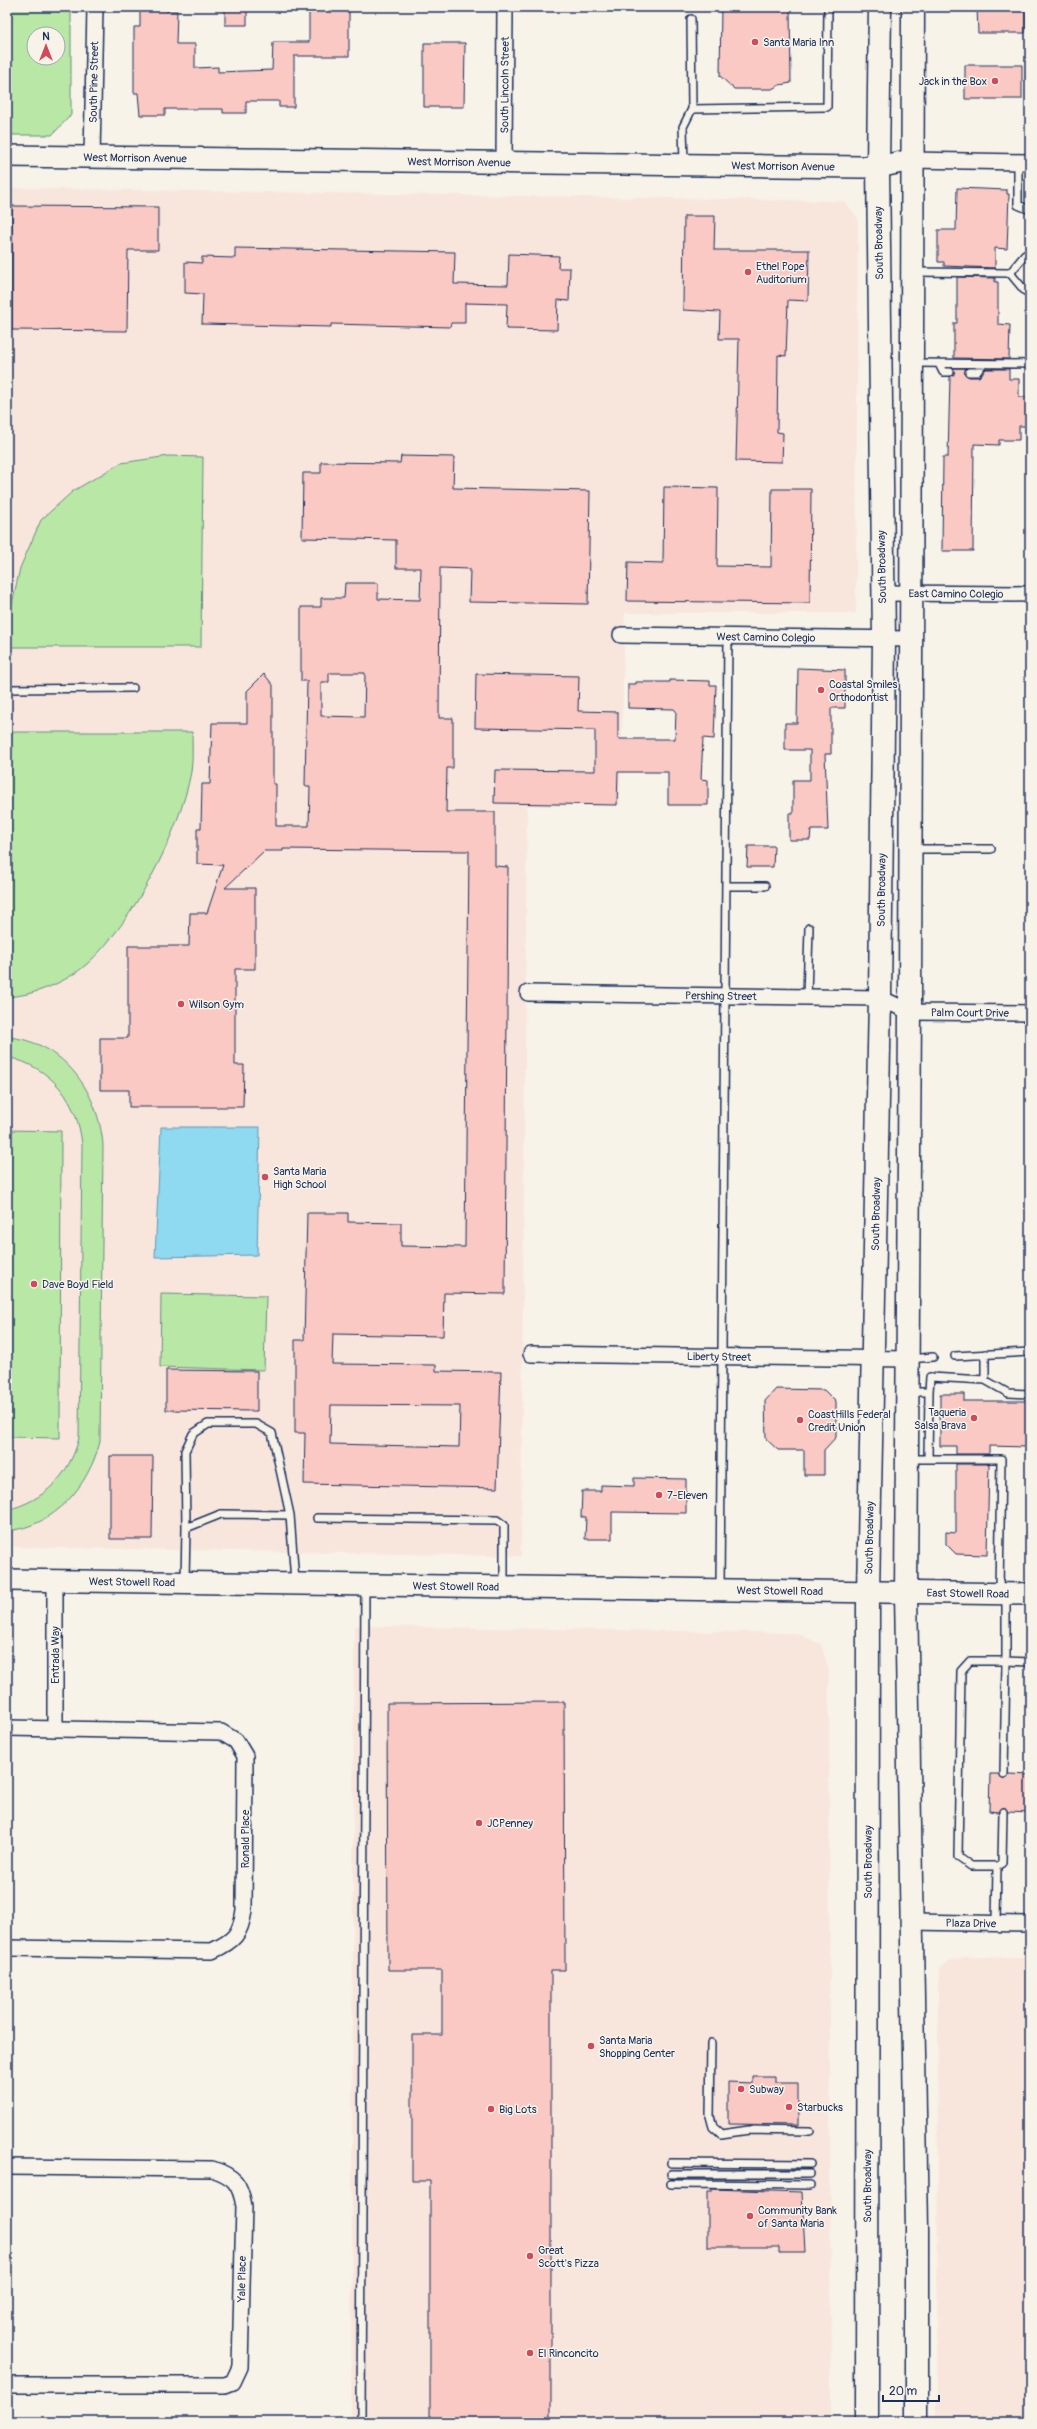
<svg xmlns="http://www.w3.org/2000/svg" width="1037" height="2429" font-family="Pangolin,sans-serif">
	<rect width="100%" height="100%" fill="#f7f3e8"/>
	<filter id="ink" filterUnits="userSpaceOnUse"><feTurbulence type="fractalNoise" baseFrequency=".025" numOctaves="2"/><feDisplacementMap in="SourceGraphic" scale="8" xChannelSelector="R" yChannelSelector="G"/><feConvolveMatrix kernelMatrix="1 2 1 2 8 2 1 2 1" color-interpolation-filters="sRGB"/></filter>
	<g filter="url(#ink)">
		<!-- built -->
		<path fill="#f8e6dd" d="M7,188L844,201L858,218L856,613H625L620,805L527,806L521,1556L7,1547Z
			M354,1626L796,1633L821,1644L829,1670L831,2422H351Z
			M963,1957L1030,1958V2422H937L938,1987L939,1970L949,1961Z"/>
		<!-- green -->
		<path fill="#b9e7a6" stroke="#6a8b82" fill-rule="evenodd" d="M7,7H71V115L52,135H7ZM34,34H58V58H34Z
			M169,456L203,457L201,647H9L10,613L20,568L41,520L73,491L121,463Z
			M7,732H192C192,745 193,759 191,772C180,832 133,923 87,964C65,983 35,995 7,997Z
			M7,1037C64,1041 99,1093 103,1145L100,1442C88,1486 56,1526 7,1531V1510C45,1500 69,1476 79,1438L82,1145C78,1101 52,1067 7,1057Z
			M7,1130L61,1131L60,1438L7,1437Z
			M161,1294L266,1296L264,1370L160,1367Z"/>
		<!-- water -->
		<path fill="#8fdaf0" stroke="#6196b6" d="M161,1127H260L257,1255L155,1257Z"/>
		<!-- building -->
		<path fill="#fac9c3" stroke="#1b2f5e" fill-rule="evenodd" d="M140,7H166V11H177L176,44H195V68L218,67V72L272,70L273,42H309V7H349V56H294V107H279V101H246V113H223V109H165V115H140L138,93H134V27H140Z
			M225,7H247V25H225Z
			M721,7H790L791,83L779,85L772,89H734L720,76Z
			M977,7H1025V33H978Z
			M424,43H465L464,107H424Z
			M965,65H1022V99H965Z
			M957,188L1007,190V194H1009L1007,249L995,248V268L944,266V262H938V230H956Z
			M12,206L158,207V250H128L127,331L12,330Z
			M684,216H715L714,250H809L808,301L788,300L786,356L778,355L777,432L783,433L782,462L736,461L739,339H719L720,312L683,310Z
			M235,248L455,252L454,284L508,285L509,254L559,256L558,268H570L569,301L558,300L557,330L506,329L507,304L465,303V323H451L450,327L331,324V327L202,324L203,294L185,293V262L202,263V257L235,258Z
			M957,277L995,278V282H998V324L1010,325L1009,359L954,358V323H957Z
			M953,368H966L965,374L969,377H979L986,369H1009V379H1019V397H1030V426H1019V440H999V445L974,444L973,551H942L943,457H948L950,377L954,374Z
			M401,456L454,457L453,488L590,491L588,604L469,602L470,569L440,568L439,718H453V768H447L446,812H495V866L508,867L505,1294L444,1293L443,1336L333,1334L332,1364L436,1365V1371L501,1372L497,1488L304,1484L305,1433H295V1340H304L307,1213H348V1222L401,1223V1246L465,1247L469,851L283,849V851H264L225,888H255V969H235V1065H244L243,1107H129V1090H100V1038H128V946H189L190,913H207L223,865L197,864V828H201L202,784H210L212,723H247V691L264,674L273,685V784H276V826H309L310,786H305L307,681H301V607H321V598H344L345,583H378V599L420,600L421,568H396V540L302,538L303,473H321V462L400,463ZM329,673H365L364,717L321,716V682H329ZM331,1405L460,1406L459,1447L330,1444Z
			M664,487L718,488L717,566L771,567L772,489H811L810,603L627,601L628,562L663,563Z
			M798,668L845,670V708H831V754H825L828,830H811L810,840H789V813H793V780H810V750H785V723H797Z
			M476,674L579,676L578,711L618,712V739H675L676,711L674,709L628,708V684H636V682H670V680L710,681V685H716L714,739L703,738L701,779L708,780V805H668V772H618L617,805L494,803L495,770L595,771V730L475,728Z
			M748,846H774L773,867H747Z
			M166,1370L257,1371V1411L166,1410Z
			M776,1389L824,1390L836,1402V1437L824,1450V1475H804V1450H778L766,1439L765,1401Z
			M940,1394H964V1401H1027V1447L989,1446V1454H956V1446H940Z
			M110,1456H153L152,1539H110Z
			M956,1464H989L987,1555L956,1554L946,1544V1532L956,1533Z
			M634,1478L686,1479V1513L612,1512V1539H585L586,1517H581L582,1491H601V1485L634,1486Z
			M564,1702L565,1970H551V2422H430V2181H412V2035H442V1970H388L387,1703Z
			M990,1774H999L1004,1779L1009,1774L1030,1775V1813L1008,1812L1003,1807L998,1812L989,1811Z
			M752,2076H775V2083H798V2125L728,2124V2082L752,2083Z
			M712,2189L802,2192L805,2253H779V2247H708V2192H712Z"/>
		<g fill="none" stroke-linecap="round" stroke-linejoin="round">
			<defs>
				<path id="lane" d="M692,109L827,107L828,7
					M1018,162V205L1030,210
					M684,163L683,127L692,109L691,19
					M914,272L1010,273L1025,291H1030
					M1010,273L1025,255H1030
					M914,363L1030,364
					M939,364L943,372H950
					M969,372H977L983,364
					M7,689L133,688
					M913,849H991
					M726,886H765
					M807,997L809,928
					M955,1356L1030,1352
					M909,1359L933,1357
					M985,1380V1354
					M910,1392H929L928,1459H910
					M929,1392L930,1377L985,1380L1008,1393L1030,1394
					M928,1459H1001L999,1592
					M317,1518L497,1520L504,1525V1586
					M186,1528L185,1451L193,1434L208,1424H256L272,1433L290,1515
					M185,1581L186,1528L221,1514L290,1515L295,1581
					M720,1588L728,637
					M1006,1596V1661L1030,1662
					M997,1866L1002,1863L1003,1812
					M996,1924L997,1866H971L958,1857L961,1671L970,1661H1006L1004,1774
					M711,2043L710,2116L713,2127L721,2134L749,2130L810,2131
					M671,2163L810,2164
					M671,2174H810
					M671,2184L810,2185
					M361,2422L365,1586"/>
				<g id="street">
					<path id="s1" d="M92,157L95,7"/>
					<path d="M911,160L1030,162"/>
					<path id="s2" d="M504,164L505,7"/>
					<path id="s3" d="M883,593L1030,594"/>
					<path id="s4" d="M621,635L911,639"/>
					<path id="s5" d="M528,993L880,998L910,1012L1030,1013"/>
					<path id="s6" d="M531,1354L907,1359"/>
					<path d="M7,1728L221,1732L236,1741L245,1756L244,1910C241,1934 234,1941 212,1951L7,1948"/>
					<path d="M55,1729V1581"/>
					<path id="s7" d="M912,1922L1030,1924"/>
					<path d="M7,2167L212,2169C234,2176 240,2183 244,2206L240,2367L233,2382L225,2385H7"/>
				</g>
				<g id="secondary">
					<path id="s8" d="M7,156L862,167H878L911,160"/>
					<path id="s9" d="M7,1580L1030,1594"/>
				</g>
				<g id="primary">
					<path d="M913,7L910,1012L906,1593L917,2229V2422"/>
					<path id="s10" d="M867,2422L868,1592L880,998L884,639L878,167L880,7"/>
				</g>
			</defs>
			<!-- lane casing -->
			<use href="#lane" stroke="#1b2f5e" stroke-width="10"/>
			<!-- street casing -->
			<use href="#street" stroke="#1b2f5e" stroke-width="18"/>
			<!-- secondary casing -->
			<use href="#secondary" stroke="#1b2f5e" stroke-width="24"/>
			<!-- primary casing -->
			<use href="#primary" stroke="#1b2f5e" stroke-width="25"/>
			<!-- lane -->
			<use href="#lane" stroke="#f7f3e8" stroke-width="7"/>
			<!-- street -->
			<use href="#street" stroke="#f7f3e8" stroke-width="15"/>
			<!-- secondary -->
			<use href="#secondary" stroke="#f7f3e8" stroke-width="21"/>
			<!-- primary -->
			<use href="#primary" stroke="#f7f3e8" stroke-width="22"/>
		</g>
	</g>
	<!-- markers -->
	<g fill="#d1495b" stroke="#f7f3e8" stroke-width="1.5">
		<circle cx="755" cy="42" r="4"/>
		<circle cx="995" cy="81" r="4"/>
		<circle cx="748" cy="272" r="4"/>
		<circle cx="821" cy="690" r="4"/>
		<circle cx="181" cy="1004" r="4"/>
		<circle cx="265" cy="1177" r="4"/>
		<circle cx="34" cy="1284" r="4"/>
		<circle cx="974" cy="1418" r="4"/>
		<circle cx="800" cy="1420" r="4"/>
		<circle cx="659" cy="1495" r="4"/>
		<circle cx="479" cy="1823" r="4"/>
		<circle cx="591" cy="2046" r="4"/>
		<circle cx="741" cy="2089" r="4"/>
		<circle cx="789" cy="2107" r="4"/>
		<circle cx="491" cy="2109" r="4"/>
		<circle cx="750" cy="2216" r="4"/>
		<circle cx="530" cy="2256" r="4"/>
		<circle cx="530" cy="2353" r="4"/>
	</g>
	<g text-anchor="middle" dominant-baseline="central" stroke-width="3" stroke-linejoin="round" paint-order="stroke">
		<!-- poi labels -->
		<g font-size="11" fill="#1b2f5e" stroke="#f7f3e8" text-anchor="start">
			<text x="763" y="42">Santa Maria Inn</text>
			<text x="987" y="81" text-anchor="end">Jack in the Box</text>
			<text x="756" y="266">Ethel Pope<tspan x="756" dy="13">Auditorium</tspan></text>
			<text x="829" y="684">Coastal Smiles<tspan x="829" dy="13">Orthodontist</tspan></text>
			<text x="189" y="1004">Wilson Gym</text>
			<text x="273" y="1171">Santa Maria<tspan x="273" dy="13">High School</tspan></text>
			<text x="42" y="1284">Dave Boyd Field</text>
			<text x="966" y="1412" text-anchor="end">Taqueria<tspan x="966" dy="13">Salsa Brava</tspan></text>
			<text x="808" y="1414">CoastHills Federal<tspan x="808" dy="13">Credit Union</tspan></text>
			<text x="667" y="1495">7-Eleven</text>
			<text x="487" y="1823">JCPenney</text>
			<text x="599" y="2040">Santa Maria<tspan x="599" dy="13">Shopping Center</tspan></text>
			<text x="749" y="2089">Subway</text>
			<text x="797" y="2107">Starbucks</text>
			<text x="499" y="2109">Big Lots</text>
			<text x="758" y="2210">Community Bank<tspan x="758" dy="13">of Santa Maria</tspan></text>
			<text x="538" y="2250">Great<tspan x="538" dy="13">Scott's Pizza</tspan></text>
			<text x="538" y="2353">El Rinconcito</text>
		</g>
		<!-- street labels -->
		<g font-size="11" fill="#1b2f5e" stroke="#f7f3e8">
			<text stroke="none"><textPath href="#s1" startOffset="75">South Pine Street</textPath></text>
			<text stroke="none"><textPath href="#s2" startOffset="79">South Lincoln Street</textPath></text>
			<text stroke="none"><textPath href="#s8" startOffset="128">West Morrison Avenue</textPath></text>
			<text stroke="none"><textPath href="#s8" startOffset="452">West Morrison Avenue</textPath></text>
			<text stroke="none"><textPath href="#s8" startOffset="776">West Morrison Avenue</textPath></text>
			<text transform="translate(879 243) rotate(-91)">South Broadway</text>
			<text transform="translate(882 567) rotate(-91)">South Broadway</text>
			<text stroke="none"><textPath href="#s3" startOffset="73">East Camino Colegio</textPath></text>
			<text stroke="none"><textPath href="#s4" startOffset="145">West Camino Colegio</textPath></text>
			<text stroke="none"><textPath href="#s10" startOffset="1532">South Broadway</textPath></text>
			<text stroke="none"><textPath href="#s5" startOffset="193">Pershing Street</textPath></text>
			<text stroke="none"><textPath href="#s5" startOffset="445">Palm Court Drive</textPath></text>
			<text stroke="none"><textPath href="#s10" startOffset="1208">South Broadway</textPath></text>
			<text stroke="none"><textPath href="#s6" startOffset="188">Liberty Street</textPath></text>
			<text stroke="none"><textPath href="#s10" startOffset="884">South Broadway</textPath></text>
			<text stroke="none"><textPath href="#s9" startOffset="125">West Stowell Road</textPath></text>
			<text stroke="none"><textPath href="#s9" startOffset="449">West Stowell Road</textPath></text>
			<text stroke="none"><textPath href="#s9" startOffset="773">West Stowell Road</textPath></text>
			<text stroke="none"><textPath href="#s9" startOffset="961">East Stowell Road</textPath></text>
			<text transform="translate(55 1655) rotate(-90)">Entrada Way</text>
			<text transform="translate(245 1839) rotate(-90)">Ronald Place</text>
			<text stroke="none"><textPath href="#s10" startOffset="560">South Broadway</textPath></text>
			<text stroke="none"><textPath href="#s7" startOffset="59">Plaza Drive</textPath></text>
			<text stroke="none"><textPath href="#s10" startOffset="236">South Broadway</textPath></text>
			<text transform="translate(242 2279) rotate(-89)">Yale Place</text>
		</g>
	</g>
	<!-- margin -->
	<rect width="1037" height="2429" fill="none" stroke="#f7f3e8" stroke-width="24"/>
	<rect x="12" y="12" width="1013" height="2405" fill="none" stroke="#1b2f5e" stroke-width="1.5" filter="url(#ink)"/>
	<!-- north arrow -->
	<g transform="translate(46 46)"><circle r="19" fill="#f7f3e8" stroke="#9fa5b1"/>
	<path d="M0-3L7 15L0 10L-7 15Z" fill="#d1495b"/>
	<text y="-6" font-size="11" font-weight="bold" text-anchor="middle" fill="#1b2f5e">N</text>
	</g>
	<!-- scale -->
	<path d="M883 2395v6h56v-6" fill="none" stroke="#1b2f5e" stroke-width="2"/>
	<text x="889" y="2395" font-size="12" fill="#1b2f5e" stroke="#f7f3e8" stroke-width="3" paint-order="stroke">20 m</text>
</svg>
